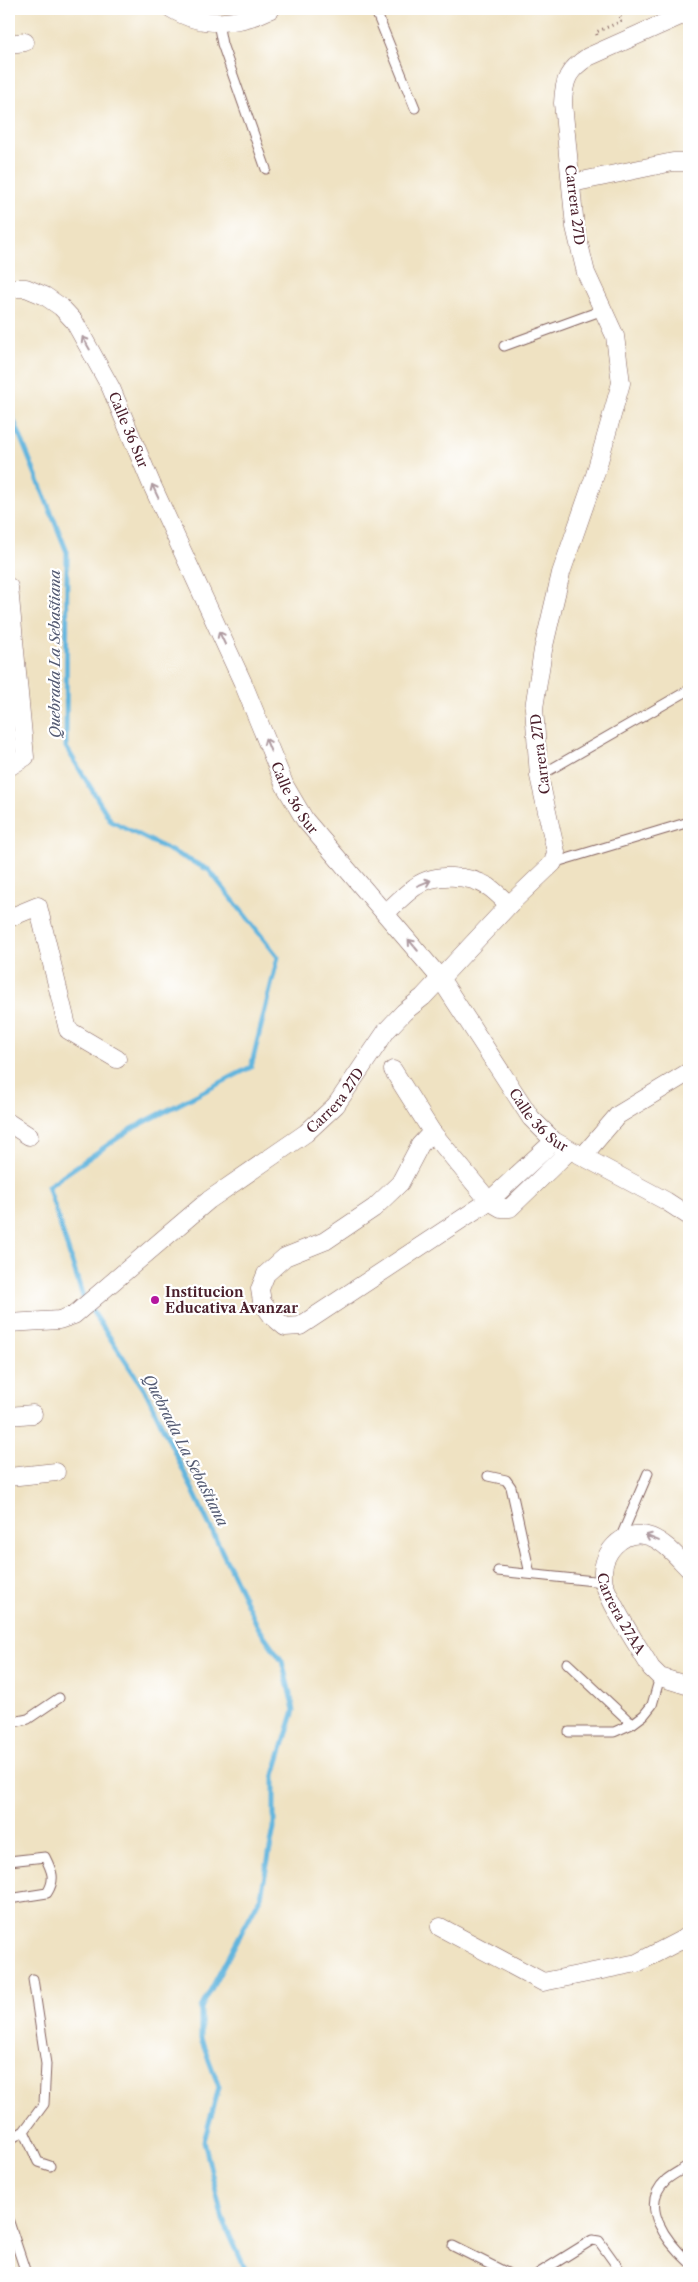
<svg xmlns="http://www.w3.org/2000/svg" width="698" height="2282" font-family="'Libre Caslon Text',serif">
	<rect width="100%" height="100%" fill="#fff"/>
	<filter id="ink" filterUnits="userSpaceOnUse"><feTurbulence type="fractalNoise" baseFrequency=".02" numOctaves="2"/><feDisplacementMap in="SourceGraphic" scale="10" xChannelSelector="R" yChannelSelector="G"/><feConvolveMatrix kernelMatrix="1 2 1 2 8 2 1 2 1" color-interpolation-filters="sRGB"/></filter>
	<filter id="wash" filterUnits="userSpaceOnUse"><feTurbulence type="fractalNoise" baseFrequency=".0096" numOctaves="4" result="noise"/><feDisplacementMap in="SourceGraphic" scale="20" xChannelSelector="R" yChannelSelector="G"/><feGaussianBlur stdDeviation="1.12" result="paint"/><feColorMatrix in="noise" values="0 0 0 0 0 0 0 0 0 0 0 0 0 0 0 0 0 1.4 0 .05"/><feComposite in="paint" operator="in"/></filter>
	<g filter="url(#wash)">
		<rect width="100%" height="100%" fill="#efe2c2"/>
		<g fill="none" stroke-linecap="round" stroke-linejoin="round">
			<!-- stream -->
			<path stroke="#62b5de" stroke-width="5" d="M9,414L12,416L67,552L66,747L111,821L209,870L278,957L251,1067L131,1129L48,1186L83,1297L146,1392L258,1627L282,1661L294,1710L274,1775V1828L261,1896L201,2008V2039L219,2087L204,2141L223,2220L247,2273"/>
		</g>
	</g>
	<g filter="url(#ink)">
		<g fill="none" stroke-linecap="round" stroke-linejoin="round">
			<defs>
				<path id="service" d="M375,9L415,108
					M218,23L222,44L266,169
					M504,346L603,310
					M539,776L689,690
					M553,863L689,822
					M488,1476L506,1480L511,1487L530,1574
					M620,1539L648,1473
					M498,1571L604,1582
					M567,1663L632,1724
					M9,1723L28,1719L59,1698
					M569,1732H614L632,1724L644,1715L652,1705L660,1677
					M9,1861L45,1857C52,1871 56,1879 47,1893L9,1899
					M24,2131L38,2162L50,2166
					M9,2140L24,2131L44,2104L46,2064L33,1979
					M689,2165C682,2170 673,2174 666,2180C638,2206 667,2242 689,2262
					M9,2222L26,2273
					M453,2246L507,2273
					M539,2273L592,2240L599,2241L622,2273"/>
				<g id="minor">
					<path d="M172,9C203,28 239,25 271,9"/>
					<path d="M9,44L25,42"/>
					<path d="M572,183L673,162H689"/>
					<path id="s1" d="M9,288H26L45,296L61,307L74,321L111,388L151,483L243,683L285,786L305,820L440,978L531,1118L554,1141L666,1201L689,1216"/>
					<path d="M9,587L25,757L9,767"/>
					<path d="M386,913C395,904 405,894 415,887C435,872 469,875 489,887C496,892 503,899 509,905"/>
					<path d="M9,918L38,906L68,1030L117,1059"/>
					<path d="M393,1070L432,1132L489,1201L501,1208H510L570,1150"/>
					<path d="M9,1123L29,1136"/>
					<path d="M432,1132L420,1145L400,1183L374,1208L325,1241L285,1257L266,1274L260,1289L262,1302L272,1316L285,1327L300,1326L489,1201L554,1141"/>
					<path d="M583,1156L618,1115L689,1072"/>
					<path id="s2" d="M9,1323L59,1320L74,1315L209,1200L306,1133L336,1105L387,1030L404,1012L423,997L509,905L553,863L556,852L539,776L534,708L543,650L561,573L595,475L621,383L615,336L586,273L575,227L563,103C564,79 568,70 588,57L689,12"/>
					<path d="M9,1416L33,1414"/>
					<path d="M9,1477L56,1472"/>
					<path id="s3" d="M689,1569C678,1558 666,1543 651,1537C623,1526 597,1556 604,1583C611,1606 638,1646 651,1668L660,1677L689,1686"/>
					<path d="M440,1927L543,1982L637,1963L689,1936"/>
				</g>
			</defs>
			<!-- service casing -->
			<use href="#service" stroke="#846360" stroke-width="11"/>
			<!-- minor casing -->
			<use href="#minor" stroke="#846360" stroke-width="19"/>
			<!-- path -->
			<path stroke="#846360" stroke-width="3" stroke-dasharray="1 4" stroke-linecap="butt" d="M597,35L596,32L622,21L617,9"/>
			<!-- service -->
			<use href="#service" stroke="#fff" stroke-width="9"/>
			<!-- minor -->
			<use href="#minor" stroke="#fff" stroke-width="18"/>
		</g>
		<!-- one-way arrows -->
		<defs><path id="oneway-shaft" d="M-6 0H5M1.5-3L5.5 0L1.5 3" fill="none" stroke-width="1.6" stroke-linecap="round" stroke-linejoin="round" transform="scale(1.25)"/></defs>
		<g stroke="#ae9aa0">
			<use href="#oneway-shaft" transform="translate(86 343) rotate(-120)"/>
			<use href="#oneway-shaft" transform="translate(155 491) rotate(-115)"/>
			<use href="#oneway-shaft" transform="translate(222 638) rotate(-115)"/>
			<use href="#oneway-shaft" transform="translate(268 745) rotate(-112)"/>
			<use href="#oneway-shaft" transform="translate(424 883) rotate(-22)"/>
			<use href="#oneway-shaft" transform="translate(413 945) rotate(-130)"/>
			<use href="#oneway-shaft" transform="translate(652 1538) rotate(-157)"/>
		</g>
	</g>
	<!-- markers -->
	<circle fill="#b5179e" stroke="#fff" stroke-width="2" cx="155" cy="1300" r="5"/>
	<g text-anchor="middle" dominant-baseline="central" stroke-width="4.5" stroke-linejoin="round" paint-order="stroke">
		<!-- street labels -->
		<g font-size="14" fill="#4a1f2b" stroke="#fff">
			<text transform="translate(575 205) rotate(83)">Carrera 27D</text>
			<text stroke="none"><textPath href="#s1" startOffset="198">Calle 36 Sur</textPath></text>
			<text transform="translate(540 754) rotate(-97)">Carrera 27D</text>
			<text stroke="none"><textPath href="#s1" startOffset="602">Calle 36 Sur</textPath></text>
			<text stroke="none"><textPath href="#s2" startOffset="405">Carrera 27D</textPath></text>
			<text stroke="none"><textPath href="#s1" startOffset="1008">Calle 36 Sur</textPath></text>
			<text stroke="none"><textPath href="#s3" startOffset="165">Carrera 27AA</textPath></text>
		</g>
		<!-- poi labels -->
		<g font-size="14" font-weight="bold" fill="#4a1f2b" stroke="#fff" text-anchor="start">
			<text x="165" y="1292">Institucion<tspan x="165" dy="16">Educativa Avanzar</tspan></text>
		</g>
		<!-- water labels -->
		<g font-size="15" font-style="italic" fill="#545b73" stroke="#fff">
			<text transform="translate(54 654) rotate(-90)">Quebrada La Sebastiana</text>
			<text transform="translate(186 1450) rotate(63)">Quebrada La Sebastiana</text>
		</g>
	</g>
	<!-- margin -->
	<rect width="698" height="2282" fill="none" stroke="#fff" stroke-width="30"/>
</svg>
